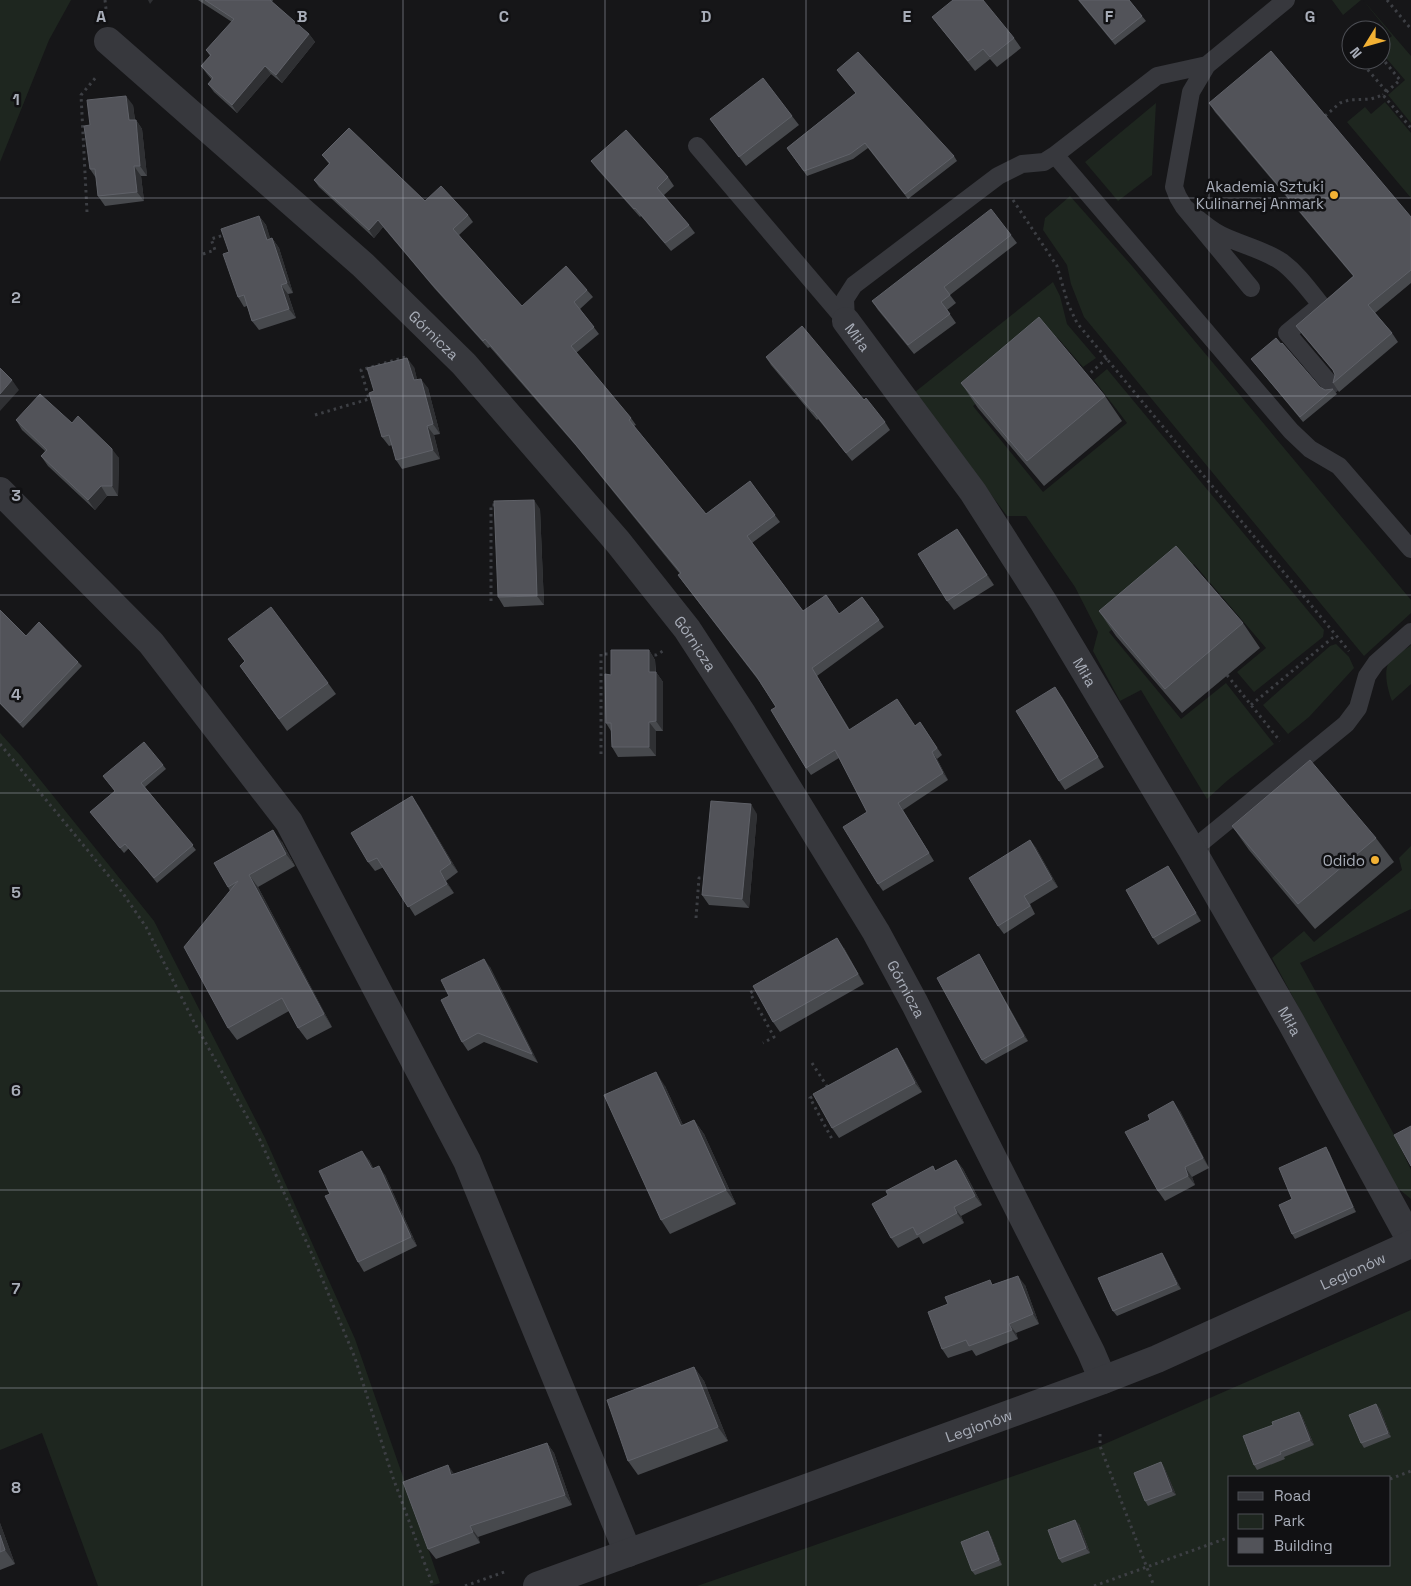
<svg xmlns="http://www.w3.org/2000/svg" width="1411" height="1586" font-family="'Space Grotesk',sans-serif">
	<rect width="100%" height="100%" fill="#161618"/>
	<!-- green -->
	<path fill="#1e261f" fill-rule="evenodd" d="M0,0H71L49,40L0,162Z
		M1332,0H1361L1343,15Z
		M1363,0L1411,56V123L1388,95L1405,80L1381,52V45L1392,36Z
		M1385,102L1411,133V198L1347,122L1365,107L1371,114Z
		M1156,103L1152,175L1118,201L1085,162Z
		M1070,196L1132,266L1411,600V613L1364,656L1084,317L1071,284L1067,265L1043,230L1045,218Z
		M1053,282L1060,296L1067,324L1096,358L1083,367L1057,337L973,406L1043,492L1127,423L1094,380L1107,369L1324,630L1323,637L1254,692L1237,672L1266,648L1194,564L1109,632L1181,719L1226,683L1274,744L1228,780L1207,799L1141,690L1120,701L1093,651L1098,632L1075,587L1026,516H1007L915,392Z
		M1336,644L1349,657L1354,668L1309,717L1288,734L1263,705L1330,646Z
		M1411,645V684L1392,701C1388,691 1383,672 1389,662C1394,655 1405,650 1411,645Z
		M0,733L21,756L154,921L265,1138L355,1339L440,1583L431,1586H98L42,1433L0,1450Z
		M1411,846V909L1300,963L1397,1140L1411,1170V1199L1394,1185L1272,958L1304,931L1314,942L1402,870L1399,858Z
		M1411,1310V1586H697L1100,1446ZM1230,1477H1390V1565H1230Z"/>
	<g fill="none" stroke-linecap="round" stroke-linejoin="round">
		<!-- path -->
		<path stroke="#3d3f44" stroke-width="3" stroke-dasharray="2.5 4" stroke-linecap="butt" d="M105,0L106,9
			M1387,0L1411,29
			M1381,57L1400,80L1383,95
			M1363,60L1361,62L1387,92
			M1325,116L1340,103L1349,100L1371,99L1383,95L1411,128
			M1013,200L1057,266L1068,304L1077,323L1349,651
			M87,212L81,95L97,76
			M203,254L215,250L211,239L227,234
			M1086,377L1107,358
			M315,415L369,399L361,370L409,356
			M491,601V505H497
			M648,655H656L663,651
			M1227,675L1280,741
			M1251,705L1336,635
			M0,744L122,892L146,927L194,1022L260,1140L311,1252L355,1358L392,1475L433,1586
			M601,754V654H614
			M696,918L699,878H707
			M758,988L750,993L774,1037L763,1043
			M812,1063L828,1088
			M818,1094L810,1098L832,1139
			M1100,1434V1446L1154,1586
			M1390,1479L1411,1471
			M465,1586L507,1571
			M1094,1586L1230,1537"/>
		<!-- service -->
		<path stroke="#37383d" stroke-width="18" d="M1207,65L1191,92L1174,187L1178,197L1184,207L1251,288
			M697,146L846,321
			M1055,155L1291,431L1310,449L1339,466L1411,549
			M1184,207C1196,217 1207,228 1221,235C1241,245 1263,249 1282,262C1298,274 1309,290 1321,305L1287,333L1331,385
			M846,321L845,299L854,285L998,176L1022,164L1044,162L1055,155L1157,76L1207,65L1286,0
			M1192,850L1346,724L1358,708L1367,676L1376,663L1411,632"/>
		<!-- minor -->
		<g stroke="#37383d" stroke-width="28">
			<path id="s1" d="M108,41L363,265L464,364L618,542L687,629L743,715L876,932L915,1004L1091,1352L1103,1380"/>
			<path id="s2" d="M846,321L973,492L1044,603L1192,850L1291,1022L1411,1241"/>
			<path d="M0,491L151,643L289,822L467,1161L628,1553"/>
		</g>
		<!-- tertiary -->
		<path stroke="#37383d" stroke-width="28" id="s3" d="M537,1586L1103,1380L1157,1359L1411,1244"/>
	</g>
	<!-- wall -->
	<path fill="#47494d" d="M198,0H273L272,2L309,34L315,42L282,83L271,74L237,113L214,92L208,84L212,80L207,74L201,66L210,56L206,50L232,22Z
		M1078,0H1129L1146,21L1115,45Z
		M932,17L1014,38L1021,48L997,67L990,59L975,71L939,26Z
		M837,70L954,156L957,161L908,199L868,148L853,159L807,176L787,148L856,93Z
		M1209,103L1411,217V283L1375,313L1392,333L1398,342L1339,392L1333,383L1335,375V373L1302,334L1296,326L1353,276L1215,112Z
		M133,105L135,120H136L142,129L147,176H141L144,201L105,206L98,196L96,178L90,169V125Z
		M792,116L799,125L746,166L710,119Z
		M322,155L425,201L468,215L473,222L459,235L522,306L587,290L593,297L580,309L599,334L576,353L631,418L636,425L634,426L706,514L750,481L780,522L752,543L803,611L839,614L862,597L884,627L817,676L850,730L915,726L920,722L942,755L937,759L948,780L903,810L934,861L883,891L878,884L867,812L839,758L811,775L806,768L776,707L759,681L683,582L678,575L680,574L577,447L490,347L488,348L435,289L383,227L374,238L319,187L314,180L329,164Z
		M591,161L668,177L674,186L664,195L689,225L695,233L671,251L641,216L640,217L597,169Z
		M259,216L266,225L270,239L272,238L279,248L293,293L288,294L296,318L259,330L252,321L247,306L244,307L238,297Z
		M1011,235L1017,243L950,295L956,303L947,310L956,323L914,354L878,310L872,301Z
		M766,357L864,400L885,422L890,430L852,461L818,419L817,420L771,365Z
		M1251,359L1325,390L1333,389L1337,394L1303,422Z
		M414,367L417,380L428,388L440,434L434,435L440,459L402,469L396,460L392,445L389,446L382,437L374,391Z
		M961,383L1105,396L1122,421L1044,486L978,408Z
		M16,420L72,423L119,458L118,496H107L95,510L48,466L41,456L45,451L22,430Z
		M540,509L544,605L504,607L498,597Z
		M957,529L994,585L954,610L947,601Z
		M0,610L26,636L78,662L82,666L23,728L0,704Z
		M1099,611L1243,623L1260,648L1182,713L1116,636Z
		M228,639L328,683L336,694L287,731L240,666L245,662Z
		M649,650L655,660L656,672L663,682V731H656V756L618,757L612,747L611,731L606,723L611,675Z
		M1062,697L1104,767L1065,790L1059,781Z
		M163,765L166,769L145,787L196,850L157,883L129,848L124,853L90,812L115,791L103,776Z
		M418,805L458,872L446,881L454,893L415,916L384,867L375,871L368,862Z
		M757,814L749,908L709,905L702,895Z
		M1232,826L1376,838L1394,862L1315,929L1249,850Z
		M1030,840L1036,848L1058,887L1030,904L1035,914L1004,934L998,926Z
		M282,842L295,866L258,887L332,1027L307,1040L298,1028L289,1011L237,1040L228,1028L230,891L228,887Z
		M1168,866L1201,921L1158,945L1153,938Z
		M844,948L864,984L780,1032L773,1022Z
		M979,954L1028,1041L986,1064L982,1060Z
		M490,967L538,1063L484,1042L468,1051L462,1042L449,996Z
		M897,1048L903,1058L922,1092L839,1138L832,1128Z
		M665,1086L683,1125L694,1120L704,1134L736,1204L670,1234L661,1220Z
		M1180,1111L1209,1168L1192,1177L1195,1185L1165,1201L1158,1191Z
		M1329,1152L1356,1212L1295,1239L1292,1234V1199Z
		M369,1160L373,1168L385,1175L417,1246L364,1272L358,1262L330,1194Z
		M956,1160L963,1169L982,1205L961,1216L964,1223L923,1244L919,1237L898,1248L891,1238L936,1171Z
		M1162,1253L1165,1258L1181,1289L1117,1316L1113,1311Z
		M993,1285H1025L1039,1324L1016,1333L1018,1339L976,1356L972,1350L948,1358L942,1349L948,1304Z
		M694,1367L704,1381L728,1441L638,1475L628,1461Z
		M1376,1404L1380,1409L1391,1437L1364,1448L1361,1443Z
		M1299,1412L1302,1416L1314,1445L1284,1457L1285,1459L1257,1470L1254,1465L1273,1425Z
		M547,1443L554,1453L572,1505L478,1537L480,1543L436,1559L428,1549L454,1474Z
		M1161,1462L1164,1467L1176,1495L1148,1506L1145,1501Z
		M0,1523L15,1564L0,1570Z
		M1079,1524L1090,1553L1062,1563L1059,1559Z
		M991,1536L1002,1565L975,1575L972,1571Z"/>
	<!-- shaded-wall -->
	<path fill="#2f3033" d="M148,0H153L150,4Z
		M309,34L315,42L282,83L276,75Z
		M265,66L271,74L237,113L232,105Z
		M126,96L133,105L136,130L129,120Z
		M136,120L142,129L147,176L140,166Z
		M134,166L141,176L144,201L137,192Z
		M259,216L266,225L274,249L267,240Z
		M378,220L383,227L374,238L369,230Z
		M272,238L279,248L293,293L287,283Z
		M281,285L288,294L296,318L289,309Z
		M407,358L414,367L420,390L414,380Z
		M421,379L428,388L440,434L433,424Z
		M12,380L19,390L0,411V394Z
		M427,426L434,435L440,459L433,450Z
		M112,449L119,458L118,496L112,486Z
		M101,486L107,496L95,510L88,500Z
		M534,500L540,509L544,605L537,596Z
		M957,529L964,538L994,585L987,575Z
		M649,650L655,660L656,682L649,672Z
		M812,668L817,676L854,737L849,730Z
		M656,672L663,682V731L656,721Z
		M1055,687L1062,697L1104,767L1098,757Z
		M649,722L656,731V756L649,747Z
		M932,752L937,759L948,780L943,773Z
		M412,796L418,805L458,872L451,863Z
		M898,803L903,810L934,861L929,853Z
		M751,804L757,814L749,908L742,899Z
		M273,830L282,842L295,866L286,854Z
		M1030,840L1036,848L1058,887L1052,879Z
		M1168,866L1173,873L1201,921L1196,913Z
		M440,871L446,881L454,893L447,884Z
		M249,875L258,887L332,1027L324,1014Z
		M837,938L844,948L864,984L858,974Z
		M979,954L982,959L1028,1041L1024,1036Z
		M484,959L490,967L538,1063L532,1054Z
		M897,1048L903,1058L922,1092L915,1083Z
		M656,1072L665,1086L690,1140L681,1126Z
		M1173,1101L1180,1111L1209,1168L1203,1158Z
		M694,1120L704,1134L736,1204L726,1190Z
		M1326,1147L1329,1152L1356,1212L1353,1207Z
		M362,1151L369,1160L378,1178L372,1169Z
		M956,1160L963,1169L982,1205L975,1196Z
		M379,1166L385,1175L417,1246L411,1237Z
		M1185,1167L1192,1177L1195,1185L1188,1176Z
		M954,1207L961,1216L964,1223L957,1213Z
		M1162,1253L1165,1258L1181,1289L1177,1284Z
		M1018,1276L1025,1285L1039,1324L1033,1314Z
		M1009,1324L1016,1333L1018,1339L1012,1330Z
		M694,1367L704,1381L728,1441L718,1427Z
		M1376,1404L1380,1409L1391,1437L1388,1433Z
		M1299,1412L1302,1416L1314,1445L1310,1440Z
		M547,1443L554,1453L572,1505L565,1495Z
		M1161,1462L1164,1467L1176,1495L1172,1491Z
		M448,1465L455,1475H451Z
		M1075,1520L1079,1524L1090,1553L1086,1548Z
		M0,1523L15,1564L5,1550L0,1535Z
		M470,1526L478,1537L480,1543L473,1532Z
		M988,1531L991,1536L1002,1565L999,1560Z"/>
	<!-- building -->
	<path fill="#525359" stroke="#5f6168" d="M205,0H270L309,34L276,75L265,66L232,105L208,84L213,78L201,66L211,55L206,50L234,19Z
		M953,0H983L1014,38L990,57L983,49L968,61L932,17Z
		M1079,0H1129L1142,16L1112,40Z
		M1271,51L1411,217V270L1368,305L1392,333L1333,383L1335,375L1333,370L1296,326L1354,276L1209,103Z
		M858,52L954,156L905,194L865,143L850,154L804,171L787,148L856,93L837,70Z
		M763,78L792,116L739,157L710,119Z
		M126,96L129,120H136L140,166H134L137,192L98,196L95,169H90L84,126L90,125L87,100Z
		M349,128L425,201L441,186L468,215L453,229L522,306L566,266L587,290L574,302L594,327L571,346L631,418L629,420L706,514L750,481L775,515L747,536L803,611L826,595L839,614L862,597L879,620L812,668L849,730L897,699L915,726L920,722L937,748L932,752L943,773L898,803L929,853L878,884L843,827L867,812L835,750L806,768L771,710L776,707L757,677L678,575L681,573L572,440L485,339L483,341L430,282L378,220L369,230L314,180L330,163L322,155Z
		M626,130L668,177L657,188L689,225L665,243L635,208L634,209L591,161Z
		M991,209L1011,235L944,287L950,295L941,302L950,314L908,345L872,301Z
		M259,216L267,240L272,238L287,283L281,285L289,309L252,321L244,295L238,297L223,254L229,252L221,229Z
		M1039,317L1105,396L1027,461L961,383Z
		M802,326L864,400L866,398L885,422L846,453L813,411H812L766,357Z
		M1276,338L1281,344L1282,343L1320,387L1325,390L1333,389L1300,417L1251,359Z
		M407,358L414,380L421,379L433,424L427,426L433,450L396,460L389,435L382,437L369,393L374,391L367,368Z
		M0,368L12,380L0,394Z
		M40,394L72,423L78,416L112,449V486H101L88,500L41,456L47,450L16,420Z
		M534,500L537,596L498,597L494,501Z
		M957,529L987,575L947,601L918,554Z
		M1176,546L1243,623L1165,689L1099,611Z
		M271,607L328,683L279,719L240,666L245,661L228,639Z
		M0,610L26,636L39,622L78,662L20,723L0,703Z
		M611,650H649V672H656V721L649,722V747H612L611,723H606L605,674L611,675Z
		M1055,687L1098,757L1059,781L1016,711Z
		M144,742L163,765L141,783L193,845L154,878L125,844L120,848L90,812L115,791L103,776Z
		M1310,760L1376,838L1298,904L1232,826Z
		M412,796L451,863L440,871L447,884L408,907L377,858L368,862L351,833Z
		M711,801L751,804L742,899L702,895Z
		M273,830L286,854L249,875L324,1014L298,1028L282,998L228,1028L184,947L238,881L228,887L214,863Z
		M1030,840L1052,879L1024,896L1030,906L998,926L969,878Z
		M1168,866L1196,913L1153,938L1126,890Z
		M837,938L858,974L773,1022L753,986Z
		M979,954L1024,1036L982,1060L937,978Z
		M484,959L532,1054L478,1033L462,1042L441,1000L449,996L441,980Z
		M897,1048L915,1083L832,1128L813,1094Z
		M656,1072L681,1126L694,1120L726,1190L661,1220L604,1095Z
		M1173,1101L1203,1158L1185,1167L1188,1176L1158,1191L1125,1132L1150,1120L1148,1115Z
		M1411,1126V1166L1394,1135Z
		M1326,1147L1353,1207L1292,1234L1279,1205L1292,1199L1279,1168Z
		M362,1151L372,1169L379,1166L411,1237L358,1262L325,1196L330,1194L319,1171Z
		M956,1160L975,1196L954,1207L957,1213L917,1235L913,1227L891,1238L872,1204L888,1195L886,1191L933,1166L935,1171Z
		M1162,1253L1177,1284L1113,1311L1098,1278Z
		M1018,1276L1033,1314L1009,1324L1012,1330L969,1346L966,1340L942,1349L928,1312L948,1304L945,1297L990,1280L992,1285Z
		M694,1367L718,1427L628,1461L607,1400Z
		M1376,1404L1388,1433L1361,1443L1349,1415Z
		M1299,1412L1310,1440L1280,1452L1281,1454L1254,1465L1243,1436L1273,1425L1272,1422Z
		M547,1443L565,1495L470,1526L473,1532L428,1549L403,1482L448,1465L451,1475Z
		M1161,1462L1172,1491L1145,1501L1134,1473Z
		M1075,1520L1086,1548L1059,1559L1048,1530Z
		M988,1531L999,1560L972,1571L961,1542Z
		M0,1535L5,1550L0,1552Z"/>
	<!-- grid -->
	<path fill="none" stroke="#a8adb8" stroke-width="1" stroke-opacity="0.55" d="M202,0V1586M403,0V1586M605,0V1586M806,0V1586M1008,0V1586M1209,0V1586M0,198H1411M0,396H1411M0,595H1411M0,793H1411M0,991H1411M0,1190H1411M0,1388H1411"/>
	<!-- markers -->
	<g fill="#f2b134" stroke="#111113" stroke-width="2">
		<circle cx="1334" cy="195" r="5"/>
		<circle cx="1375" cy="860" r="5"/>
	</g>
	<g text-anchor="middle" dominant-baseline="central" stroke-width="5" stroke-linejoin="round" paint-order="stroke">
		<!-- poi labels -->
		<g font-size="15" fill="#a8adb8" stroke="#111113" text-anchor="end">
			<text x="1324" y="186">Akademia Sztuki<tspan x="1324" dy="17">Kulinarnej Anmark</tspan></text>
			<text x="1365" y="860">Odido</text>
		</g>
		<!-- street labels -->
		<g font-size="15" fill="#a8adb8" stroke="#111113">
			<text stroke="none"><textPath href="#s1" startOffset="439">Górnicza</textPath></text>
			<text stroke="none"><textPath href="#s2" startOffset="20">Miła</textPath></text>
			<text stroke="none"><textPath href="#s1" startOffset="844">Górnicza</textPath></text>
			<text stroke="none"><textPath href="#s2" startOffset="425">Miła</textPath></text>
			<text stroke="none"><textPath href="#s1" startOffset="1249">Górnicza</textPath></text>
			<text stroke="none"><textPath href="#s2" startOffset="830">Miła</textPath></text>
			<text stroke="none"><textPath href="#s3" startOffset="875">Legionów</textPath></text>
			<text stroke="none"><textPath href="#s3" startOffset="470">Legionów</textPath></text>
		</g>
	</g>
	<g font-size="16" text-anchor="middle" font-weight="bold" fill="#a8adb8" stroke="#111113" stroke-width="5" stroke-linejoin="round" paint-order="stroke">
		<text x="101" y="22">A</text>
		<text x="302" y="22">B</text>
		<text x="504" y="22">C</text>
		<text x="706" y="22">D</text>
		<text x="907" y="22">E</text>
		<text x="1109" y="22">F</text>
		<text x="1310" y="22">G</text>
		<text x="16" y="105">1</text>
		<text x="16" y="303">2</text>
		<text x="16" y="501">3</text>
		<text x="16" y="700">4</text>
		<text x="16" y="898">5</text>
		<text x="16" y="1096">6</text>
		<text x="16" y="1294">7</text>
		<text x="16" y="1493">8</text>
	</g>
	<!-- legend -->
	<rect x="1228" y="1476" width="162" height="90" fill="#111113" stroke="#4d4f55"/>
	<rect x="1238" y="1492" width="25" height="8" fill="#37383d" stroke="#4d4f55"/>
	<text x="1274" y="1501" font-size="15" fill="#a8adb8">Road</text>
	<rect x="1238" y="1514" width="25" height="15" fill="#1e261f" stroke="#4d4f55"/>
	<text x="1274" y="1526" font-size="15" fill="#a8adb8">Park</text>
	<rect x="1238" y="1538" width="25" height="15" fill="#525359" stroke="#4d4f55"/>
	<text x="1274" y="1551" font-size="15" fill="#a8adb8">Building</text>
	<!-- north arrow -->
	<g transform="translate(1366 45) rotate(233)"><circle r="24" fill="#111113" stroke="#4d4f55"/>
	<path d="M0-4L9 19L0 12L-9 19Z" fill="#f2b134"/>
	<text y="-8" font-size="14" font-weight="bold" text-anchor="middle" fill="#a8adb8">N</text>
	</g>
</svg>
